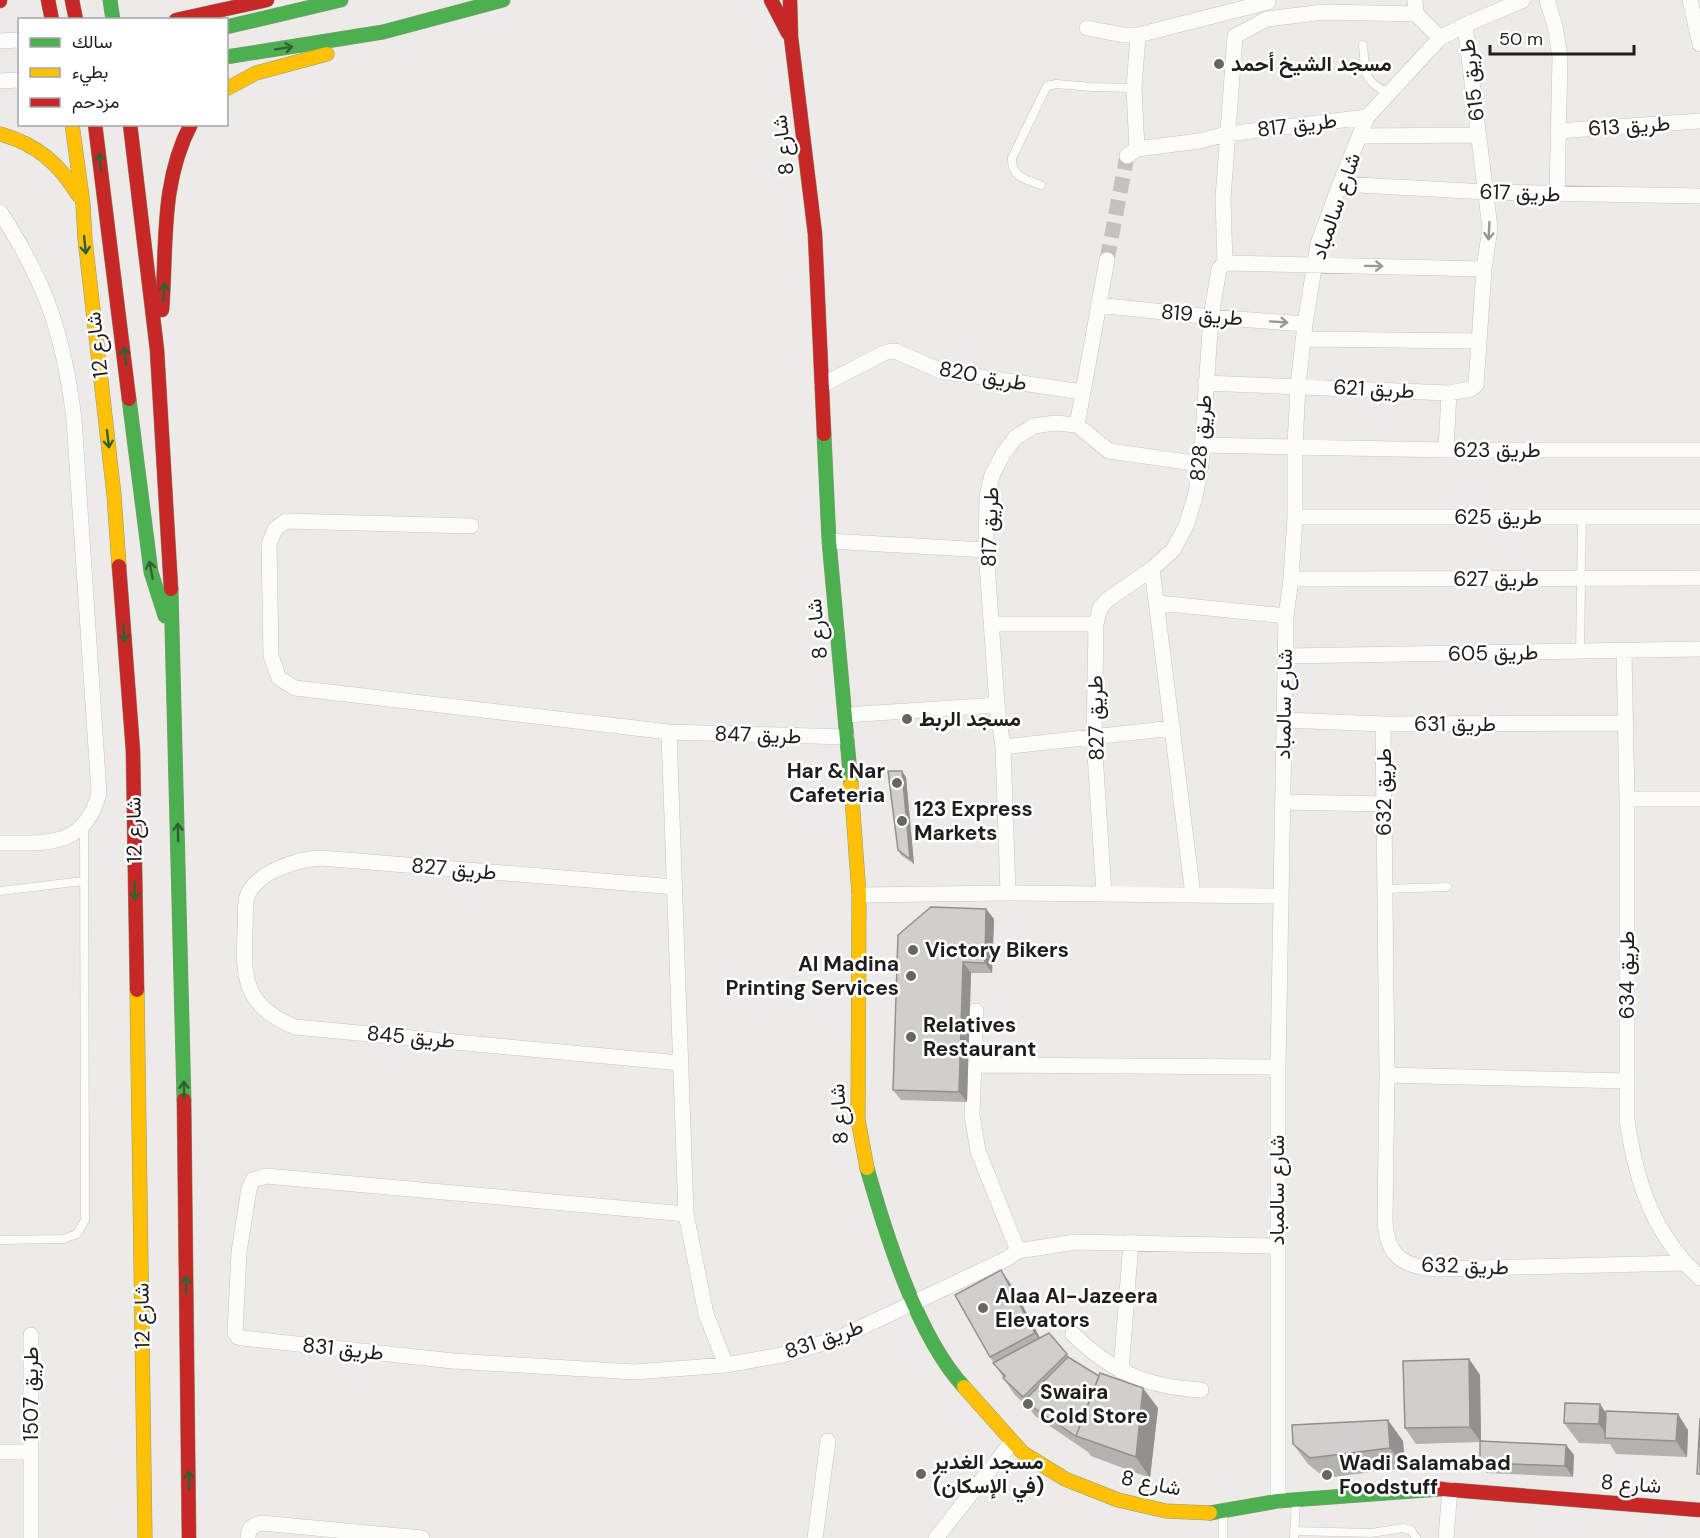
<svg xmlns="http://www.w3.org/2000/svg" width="1700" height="1538" font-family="'DM Sans',Vazirmatn,sans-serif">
	<rect width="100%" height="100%" fill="#ecebe7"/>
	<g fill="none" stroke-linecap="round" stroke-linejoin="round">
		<!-- street-tunnel -->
		<path stroke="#c3c2bf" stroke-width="15" stroke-dasharray="15 8" stroke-linecap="butt" d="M1107,260L1127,156"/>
		<defs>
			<path id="lane" d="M1363,45C1366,73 1361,80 1389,93
				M1041,185C1026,180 1011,177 1012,158L1047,86L1056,84L1092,87L1134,88
				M1580,652L1582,517
				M1384,889L1447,887
				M0,891L83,881
				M0,1240L63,1239L77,1234L85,1220L84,825
				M1223,1512V1538
				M1294,1531L1371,1533L1403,1528L1411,1530L1416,1538
				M1294,1538L1296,1502"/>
			<path id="street" d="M1415,0L1416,14L1440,38
				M1547,0L1555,26L1560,57L1557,194
				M1690,0L1700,44
				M1087,28L1123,35H1138L1268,2
				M0,41L20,40
				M0,81L20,80
				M1558,131L1700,121
				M1360,136L1479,135
				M1137,149L1134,88L1138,35
				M1127,156L1137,149L1199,141L1227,134L1367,117
				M1340,184L1487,192L1700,196
				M0,212C46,282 64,336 74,419L99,793C85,848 46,843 0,843
				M1225,263L1223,199L1235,36L1267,19L1324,12L1416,14
				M1225,263L1484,269
				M1098,305L1211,317L1305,324
				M1305,339L1478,341
				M1205,383L1449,393L1471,389L1476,385L1484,269L1490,228L1465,25
				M822,385L886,352L895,351L941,371L1082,392
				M1077,425L1109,451L1201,464
				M1203,445L1446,450H1700
				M1446,450L1449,393
				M1295,517H1700
				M471,526L286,521L275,529L269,544L271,656L279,678L295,688L669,732L847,737
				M829,541L986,550
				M1152,569L1193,895
				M1291,579L1700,578
				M1158,603L1286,616
				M991,624H1096
				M1624,651L1627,799V1120C1636,1182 1653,1234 1700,1278
				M1285,656L1700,649
				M846,715L997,705
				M1284,720L1383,724L1626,723
				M1383,724L1387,1075L1385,1219C1386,1255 1402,1267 1437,1269L1684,1263
				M669,732L686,1214L706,1314L726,1365
				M1003,747L1173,728
				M1627,799H1700
				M1283,802L1384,804
				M675,887L321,858C298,859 255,872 247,897C244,906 246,920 245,930C243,979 244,1006 295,1027L680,1063
				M1008,893L1003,747L997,705L986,550L987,497L992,475L1003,454L1016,437L1034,426L1055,423L1077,425L1107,260
				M1104,894L1094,738L1096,624L1100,608L1107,600L1152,569L1173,550L1186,526L1195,497L1201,464L1211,317L1219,269L1225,263
				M859,895L1008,893L1281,896
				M976,1011L972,1115L978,1151L1018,1251
				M973,1065L1278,1067
				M1387,1075L1627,1081
				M686,1214L266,1176L253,1180L249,1189L239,1252L235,1333L238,1337L242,1338L453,1361L635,1372L726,1365L782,1355L837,1339L1006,1259L1018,1251L1075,1242L1277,1246
				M1073,1334C1111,1372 1148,1387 1201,1390
				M1121,1371L1131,1242
				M0,1452H31
				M1278,1501V1067L1286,616L1291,579L1295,517V445L1298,385L1305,324L1318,244L1340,184L1367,117L1440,38L1465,25L1523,0
				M31,1538V1335
				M248,1538C248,1528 252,1526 261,1523L422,1538
				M815,1538L828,1441
				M936,1538L1012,1442
				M1446,1538L1450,1489"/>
			<path id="fast" d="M110,0L113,20
				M226,27L341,0
				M226,57L383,32L503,0
				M129,399L151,572L165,616
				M824,434L829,541L851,784
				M171,589L184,1100
				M867,1168C886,1235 917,1336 964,1387
				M1210,1513L1278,1501L1441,1489"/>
			<path id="slow" d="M226,89L256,73L327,54
				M72,124L83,204L85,239L114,495L119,566
				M0,134C36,144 59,163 78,195
				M851,784L859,895L858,1120L867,1168
				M137,990L145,1538
				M964,1387L1023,1453L1065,1479L1118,1500L1166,1511L1210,1513"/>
			<path id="jam" d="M0,0V1
				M48,0L52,20
				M72,0L76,20
				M771,0L788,33
				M790,0L791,37L815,234L824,434
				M176,20L267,0
				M95,124L129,399
				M130,124L157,350L171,589
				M162,310C167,246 160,183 191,124
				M119,566L133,751L137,990
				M184,1100L189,1538
				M1441,1489L1700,1510"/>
		</defs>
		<!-- lane casing -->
		<use href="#lane" stroke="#c5c4c3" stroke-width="9"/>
		<!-- street casing -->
		<use href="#street" stroke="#c5c4c3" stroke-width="16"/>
		<!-- fast casing -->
		<use href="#fast" stroke="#92967f" stroke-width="15"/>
		<!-- slow casing -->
		<use href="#slow" stroke="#92967f" stroke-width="15"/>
		<!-- jam casing -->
		<use href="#jam" stroke="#92967f" stroke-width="15"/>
		<!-- lane -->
		<use href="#lane" stroke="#fcfcfb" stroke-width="8"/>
		<!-- street -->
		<use href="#street" stroke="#fcfcfb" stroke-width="15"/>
		<!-- fast -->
		<use href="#fast" stroke="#4caf50" stroke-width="14"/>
		<!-- slow -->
		<use href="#slow" stroke="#ffc107" stroke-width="14"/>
		<!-- jam -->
		<use href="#jam" stroke="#c62828" stroke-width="14"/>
	</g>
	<!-- wall -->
	<path fill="#b3b2af" d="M906,777L914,864L901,855L898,850Z
		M986,909L994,919L992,973H971L967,1102L901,1100L893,1090Z
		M1001,1270L1012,1286L1040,1338L1067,1354L1069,1357L1099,1376L1158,1408L1150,1478L1091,1456L1088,1452L1035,1416L1030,1409L1014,1394L990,1357Z
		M1469,1359L1480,1375L1481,1441L1566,1445L1574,1455L1573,1477L1487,1473L1480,1463V1442L1416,1444L1405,1428Z
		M1606,1413L1688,1430L1687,1457L1616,1454L1610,1444L1579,1443L1564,1423Z
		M1403,1441L1405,1468L1325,1478L1308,1464L1293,1444Z"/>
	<!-- shaded-wall -->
	<path fill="#92918f" d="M902,771L906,777L914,864L910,859Z
		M986,909L994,919L992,973L985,963Z
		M963,962L971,973L967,1102L959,1092Z
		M1001,1270L1012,1286L1046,1349L1035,1333Z
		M1469,1359L1480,1375L1481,1442L1470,1427Z
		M1143,1388L1158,1408L1150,1478L1136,1457Z
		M1600,1404L1614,1425L1609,1438L1599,1424Z
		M1678,1414L1688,1430L1687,1457L1676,1441Z
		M1388,1420L1403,1441L1405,1468L1390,1448Z
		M1566,1445L1574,1455L1573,1477L1565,1466Z"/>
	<!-- building -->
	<path fill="#d0cfcc" stroke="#92918f" stroke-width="1.5" d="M888,771H902L910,859L898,850Z
		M931,907L986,909L985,963L963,962L959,1092L893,1090L898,935Z
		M1001,1270L1035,1333L990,1357L955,1295Z
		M1049,1333L1067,1354L1023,1397L1003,1378L1005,1376L993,1363Z
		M1068,1357L1099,1376L1076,1436L1077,1437L1024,1401Z
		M1469,1359L1470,1427L1405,1428L1403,1361Z
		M1100,1373L1143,1388L1136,1457L1076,1436Z
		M1565,1403L1600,1404L1599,1424L1564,1423Z
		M1606,1411L1678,1414L1676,1441L1605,1438Z
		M1700,1418V1474H1697Z
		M1388,1420L1390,1448L1310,1458L1293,1444L1292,1425Z
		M1480,1441L1566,1445L1565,1466L1480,1463Z"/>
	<!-- one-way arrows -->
	<defs><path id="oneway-shaft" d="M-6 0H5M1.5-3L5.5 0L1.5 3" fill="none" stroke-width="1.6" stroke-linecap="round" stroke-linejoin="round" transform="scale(1.5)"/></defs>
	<g stroke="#335f34">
		<use href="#oneway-shaft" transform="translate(284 48) rotate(-9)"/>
		<use href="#oneway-shaft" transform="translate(100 162) rotate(-97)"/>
		<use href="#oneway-shaft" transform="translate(85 245) rotate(84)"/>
		<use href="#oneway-shaft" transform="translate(164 292) rotate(-86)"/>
		<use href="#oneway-shaft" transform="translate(125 356) rotate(-97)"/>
		<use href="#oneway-shaft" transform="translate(108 439) rotate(83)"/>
		<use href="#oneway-shaft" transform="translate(151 570) rotate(-101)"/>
		<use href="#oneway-shaft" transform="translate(124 633) rotate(86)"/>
		<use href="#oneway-shaft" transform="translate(178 832) rotate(-91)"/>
		<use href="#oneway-shaft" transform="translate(135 891) rotate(89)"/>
		<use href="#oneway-shaft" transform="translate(184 1090) rotate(-91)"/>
		<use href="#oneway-shaft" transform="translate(186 1285) rotate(-91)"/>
		<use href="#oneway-shaft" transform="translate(189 1480) rotate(-91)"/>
	</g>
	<g stroke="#989898">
		<use href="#oneway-shaft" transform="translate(1489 231) rotate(93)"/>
		<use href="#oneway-shaft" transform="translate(1374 266) rotate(1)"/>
		<use href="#oneway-shaft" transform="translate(1279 322) rotate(4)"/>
	</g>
	<!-- markers -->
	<g fill="#666664" stroke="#fff" stroke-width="2">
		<circle cx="1219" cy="64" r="6"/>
		<circle cx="907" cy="719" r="6"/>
		<circle cx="897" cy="783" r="6"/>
		<circle cx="902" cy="821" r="6"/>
		<circle cx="913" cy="950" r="6"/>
		<circle cx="911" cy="976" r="6"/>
		<circle cx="911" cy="1037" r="6"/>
		<circle cx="983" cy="1308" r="6"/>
		<circle cx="1028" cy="1404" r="6"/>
		<circle cx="921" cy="1474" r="6"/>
		<circle cx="1327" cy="1475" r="6"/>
	</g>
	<g text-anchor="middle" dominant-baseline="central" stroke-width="5" stroke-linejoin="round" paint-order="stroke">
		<!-- poi labels -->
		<g font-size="21" font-weight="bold" fill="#1e1e1e" stroke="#fff" text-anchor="start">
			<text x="1231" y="64">مسجد الشيخ أحمد</text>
			<text x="919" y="719">مسجد الربط</text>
			<text x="885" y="771" text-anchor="end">Har &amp; Nar<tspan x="885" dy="24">Cafeteria</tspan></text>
			<text x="914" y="809">123 Express<tspan x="914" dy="24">Markets</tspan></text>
			<text x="925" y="950">Victory Bikers</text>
			<text x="899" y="964" text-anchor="end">Al Madina<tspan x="899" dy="24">Printing Services</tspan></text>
			<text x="923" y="1025">Relatives<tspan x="923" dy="24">Restaurant</tspan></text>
			<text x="995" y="1296">Alaa Al-Jazeera<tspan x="995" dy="24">Elevators</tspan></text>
			<text x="1040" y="1392">Swaira<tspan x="1040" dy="24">Cold Store</tspan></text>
			<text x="933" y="1462">مسجد الغدير<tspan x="933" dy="24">(في الإسكان)</tspan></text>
			<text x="1339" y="1463">Wadi Salamabad<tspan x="1339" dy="24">Foodstuff</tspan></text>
		</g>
		<!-- street labels -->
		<g font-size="21" fill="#1e1e1e" stroke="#fff">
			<text transform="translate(1472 80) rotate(-97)">طريق 615</text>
			<text transform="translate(1297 125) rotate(-7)">طريق 817</text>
			<text transform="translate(1629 126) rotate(-4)">طريق 613</text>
			<text transform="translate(783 145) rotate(-97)">شارع 8</text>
			<text transform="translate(1520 193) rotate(2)">طريق 617</text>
			<text transform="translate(1336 206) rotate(-71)">شارع سالمباد</text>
			<text transform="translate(1202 315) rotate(5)">طريق 819</text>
			<text transform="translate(97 345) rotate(-97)">شارع 12</text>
			<text transform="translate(983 376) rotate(10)">طريق 820</text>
			<text transform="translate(1374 389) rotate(3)">طريق 621</text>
			<text transform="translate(1201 438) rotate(-85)">طريق 828</text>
			<text x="1497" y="450">طريق 623</text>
			<text x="1498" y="517">طريق 625</text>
			<text transform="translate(990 527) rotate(-88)">طريق 817</text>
			<text x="1496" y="579">طريق 627</text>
			<text transform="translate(817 629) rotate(-96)">شارع 8</text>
			<text transform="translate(1493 653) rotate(-1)">طريق 605</text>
			<text transform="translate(1284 704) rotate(-89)">شارع سالمباد</text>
			<text transform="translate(1096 718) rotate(-91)">طريق 827</text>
			<text x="1455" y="724">طريق 631</text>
			<text transform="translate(758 735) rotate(2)">طريق 847</text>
			<text transform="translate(1384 792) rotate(-90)">طريق 632</text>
			<text transform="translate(134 830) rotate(-91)">شارع 12</text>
			<text transform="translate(454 869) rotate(5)">طريق 827</text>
			<text transform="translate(1627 975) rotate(-90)">طريق 634</text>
			<text transform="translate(411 1037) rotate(5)">طريق 845</text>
			<text transform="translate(839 1114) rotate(-94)">شارع 8</text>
			<text transform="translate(1277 1190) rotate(-90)">شارع سالمباد</text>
			<text transform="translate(1465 1266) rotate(2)">طريق 632</text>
			<text transform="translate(142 1316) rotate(-91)">شارع 12</text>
			<text transform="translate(824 1339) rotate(-19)">طريق 831</text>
			<text transform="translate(343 1349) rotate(6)">طريق 831</text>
			<text transform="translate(31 1394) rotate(-90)">طريق 1507</text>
			<text transform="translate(1151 1483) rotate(11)">شارع 8</text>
			<text transform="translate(1631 1484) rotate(4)">شارع 8</text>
		</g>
	</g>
	<!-- legend -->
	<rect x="18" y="18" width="210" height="108" fill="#ffffff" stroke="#a5a5a5" stroke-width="1.5"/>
	<rect x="30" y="38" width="30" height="9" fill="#4caf50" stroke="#a5a5a5" stroke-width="1.5"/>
	<text x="72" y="48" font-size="18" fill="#1e1e1e">سالك</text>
	<rect x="30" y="68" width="30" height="9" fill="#ffc107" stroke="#a5a5a5" stroke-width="1.5"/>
	<text x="72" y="78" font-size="18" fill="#1e1e1e">بطيء</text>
	<rect x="30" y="98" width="30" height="9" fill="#c62828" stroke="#a5a5a5" stroke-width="1.5"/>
	<text x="72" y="108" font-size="18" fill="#1e1e1e">مزدحم</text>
	<!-- scale -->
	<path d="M1490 45v9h144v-9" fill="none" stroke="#1e1e1e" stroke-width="3"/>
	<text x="1499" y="45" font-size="18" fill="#1e1e1e" stroke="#ffffff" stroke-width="4.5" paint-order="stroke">50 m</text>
</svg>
